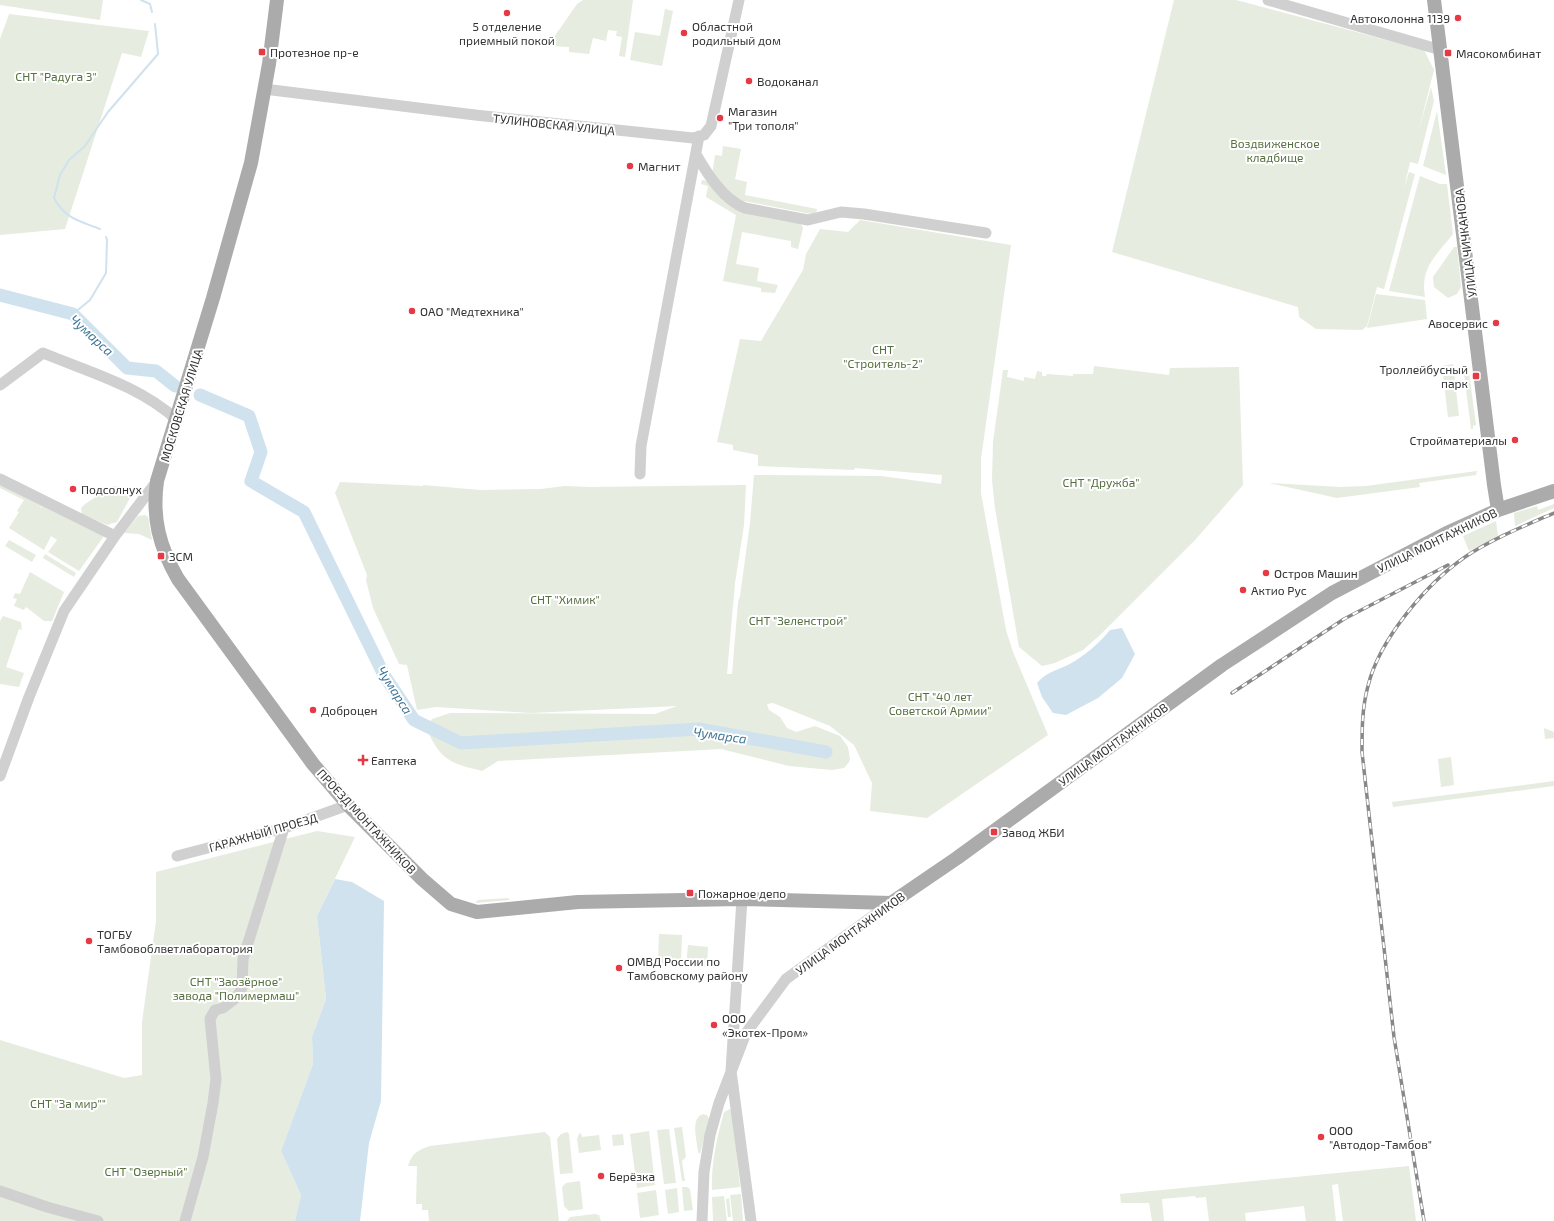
<svg xmlns="http://www.w3.org/2000/svg" width="1554" height="1221" font-family="'Exo 2',sans-serif">
	<rect width="100%" height="100%" fill="#fff"/>
	<!-- green -->
	<path fill="#e6ecdf" d="M0,0H103L100,20L0,5Z
		M583,0H633L625,57L619,56L622,37L616,36L617,31L608,30L606,41L593,38L589,54L569,52V47L551,46L552,40L577,4Z
		M1174,0H1236L1424,50L1434,70L1418,133L1431,87L1434,101L1418,164L1410,162L1404,189L1409,172L1415,174L1384,289L1377,287L1367,326L1362,330L1316,329L1299,317L1298,307L1112,252Z
		M665,9L673,11L662,66L630,60L635,32L660,36Z
		M9,14L149,31L141,57L122,53L65,229L0,235V39Z
		M1437,111L1446,175L1423,166Z
		M723,146L741,149L735,179L747,182L745,195L817,209L816,215L739,200L712,175L715,155L722,156Z
		M1420,176L1440,184H1447L1453,234C1436,256 1420,267 1425,297L1389,291Z
		M702,180L708,181L737,209L800,222L803,228L798,249L791,247V241L742,232L736,264L759,268L757,281L778,285L775,293L761,292V288L723,281L736,215L706,197L708,186L701,184Z
		M860,220L1011,245L981,459V493L1006,630L1013,652L1048,735L927,818L870,811L872,783L854,745L830,726L773,703L767,704L769,710L780,717L787,728L796,732L815,726L840,736L848,747L850,759L849,762L844,768L832,770L789,766L721,749L498,761L482,771C449,763 441,760 426,728L432,719L450,713L655,714L677,706L531,713L436,707L417,710L407,665L399,664L373,608L366,580L367,575L335,493L340,482L423,486V485L480,490L541,489L565,486L590,487L746,485L744,525L735,583L727,674H732L738,602L740,596L750,523L754,475L881,476L941,484L942,475L855,468L854,470L758,466V455L733,450V445L717,442L740,339L761,341L803,270L806,254L820,229L848,232Z
		M1454,247H1457L1461,287L1457,294L1448,298L1434,287L1433,277Z
		M1376,294L1425,300L1427,319L1367,328Z
		M1453,364L1459,416L1448,417L1442,366Z
		M1468,365L1476,425L1473,426V429H1471L1463,366Z
		M1094,366L1169,375L1170,368L1239,367L1243,485L1196,539L1100,635L1083,650L1055,663L1042,666L1019,647L995,508L992,480L993,442L1003,370H1008L1007,377L1024,381V377L1035,379L1037,371L1042,372V376H1046L1047,374L1073,376V374H1093Z
		M1477,471L1476,475L1419,483L1420,487L1337,498L1269,483L1340,487L1366,486Z
		M0,483L42,505L40,509L43,505L104,536L79,571L48,552L57,540L51,536L44,550L9,528L19,512L17,511L24,500L0,488Z
		M113,486C121,485 128,491 130,498L117,522L107,525L82,514L81,508L85,504Z
		M1554,504V508L1515,526L1514,513L1537,506L1538,510Z
		M145,515L148,517L152,540L139,534L124,533L138,516Z
		M1496,521L1498,536L1469,551L1463,536Z
		M9,540L36,555L32,562L5,546Z
		M45,554L76,573L74,577L43,558Z
		M30,572L64,592L52,621H44L26,607L24,610L14,606L17,599L13,598L15,593L20,594Z
		M3,616L21,622L22,630L19,629L6,667L24,673L19,687L0,684V621Z
		M1544,728L1554,732V738L1545,739Z
		M1451,757L1454,785L1441,787L1438,759Z
		M1554,781V786L1393,807L1392,802Z
		M317,831L355,837L317,916L326,999L312,1037L313,1064L281,1151L301,1195L295,1221H0V1040L124,1078L142,1075V1022L156,921V872Z
		M508,898L510,900L475,903L478,900Z
		M659,934L682,935L681,963H658Z
		M688,945L708,947L707,967L686,966Z
		M730,1109L732,1111L740,1187L712,1190C711,1163 717,1138 724,1112Z
		M703,1114L707,1115L709,1119L700,1154L698,1152C697,1141 690,1118 703,1114Z
		M682,1127L686,1157L682,1161L685,1181H682L674,1128Z
		M669,1129L676,1183L664,1184L657,1130Z
		M649,1131L655,1185L637,1188L630,1134Z
		M545,1132L550,1137L559,1221H429L428,1210H422V1204H416L417,1166H408C412,1153 418,1150 430,1146Z
		M567,1132L569,1134L573,1173L560,1174L557,1139L561,1134Z
		M581,1133L582,1137L599,1135L601,1150L579,1153L577,1139L579,1134Z
		M623,1134L624,1145L613,1146L612,1135Z
		M1409,1166L1416,1221H1343L1338,1184L1332,1185L1336,1221H1306L1304,1206L1245,1213L1246,1221H1209L1206,1197L1196,1198L1195,1196L1162,1199L1164,1221H1152L1149,1203H1121L1120,1194Z
		M580,1181L583,1209L569,1211L564,1206L562,1187L566,1183Z
		M682,1187H687L690,1189L693,1210L684,1211Z
		M677,1188L679,1212L668,1214L665,1190Z
		M656,1190L659,1215L640,1218L637,1193Z
		M741,1194L743,1221H733L730,1195Z
		M724,1196L727,1221H713L712,1197Z
		M729,1198L731,1217H728L726,1199Z
		M595,1214L599,1215L601,1221H567L570,1217Z"/>
	<!-- water -->
	<path fill="#cfe2ee" d="M1122,628L1135,654L1122,678L1098,698L1066,715L1053,713L1042,697L1037,683C1048,670 1061,670 1075,661C1089,652 1100,642 1110,630Z
		M335,879L352,882L384,901L381,1101L369,1143L360,1221H295L301,1195L281,1151L313,1064L312,1037L326,999L317,916Z"/>
	<g fill="none" stroke-linecap="round" stroke-linejoin="round">
		<!-- stream -->
		<path stroke="#cfe2ee" stroke-width="2" d="M141,0L150,4L152,12
			M100,229C80,221 65,219 54,198L60,175L69,160L85,146L108,112L158,54L155,24
			M73,314L90,300L106,273L107,240L106,237"/>
		<!-- river -->
		<path stroke="#cfe2ee" stroke-width="13" d="M0,295L73,314L127,368L156,371L175,386
			M200,395L249,416L261,452L251,481L304,512L384,675L414,720L461,743L699,729L826,752"/>
		<!-- minor -->
		<path stroke="#d0d0d0" stroke-width="11" d="M1268,0L1441,50
			M264,89L475,115L693,138L704,135L711,126L739,0
			M697,156C708,175 724,200 745,208L808,220L841,212L864,214L986,233
			M0,385L43,353C89,372 140,386 177,420
			M640,474L641,446L699,136
			M0,479L115,536
			M0,776L29,697L64,611L115,536L157,481
			M177,856L284,828L348,805
			M742,899L731,1071L751,1221
			M0,1191L47,1207L98,1221
			M185,1221L203,1157L213,1103L216,1079L210,1019L215,1010L223,1008L236,998L242,988L243,959L284,828
			M702,1221L704,1172L710,1135L719,1103L746,1033L786,979L891,903"/>
		<!-- major -->
		<path stroke="#ababab" stroke-width="14" d="M277,0L269,64L251,163L213,298L157,481C152,518 159,546 178,579L313,764L348,805L422,879L451,904L477,912L578,902L629,901L742,899L891,903L957,858L1222,665L1332,593L1447,533L1498,510L1554,491
			M1434,0L1494,485L1498,510"/>
		<defs>
			<path id="rail" d="M1232,693L1344,619L1448,565
				M1424,1221L1394,1037L1362,752C1362,729 1362,708 1368,686C1379,640 1426,584 1465,557C1492,539 1524,526 1554,513"/>
		</defs>
		<!-- rail casing -->
		<use href="#rail" stroke="#888" stroke-width="3.5"/>
		<!-- rail -->
		<use href="#rail" stroke="#fff" stroke-width="2" stroke-dasharray="6" stroke-linecap="butt"/>
	</g>
	<!-- markers -->
	<g fill="#e63946" stroke="#fff" stroke-width="1.5">
		<circle cx="507" cy="13" r="4"/>
		<circle cx="1458" cy="18" r="4"/>
		<circle cx="684" cy="33" r="4"/>
		<rect x="258" y="48" width="8" height="8" rx="2"/>
		<rect x="1444" y="49" width="8" height="8" rx="2"/>
		<circle cx="749" cy="81" r="4"/>
		<circle cx="720" cy="118" r="4"/>
		<circle cx="630" cy="166" r="4"/>
		<circle cx="412" cy="311" r="4"/>
		<circle cx="1496" cy="323" r="4"/>
		<rect x="1472" y="372" width="8" height="8" rx="2"/>
		<circle cx="1515" cy="440" r="4"/>
		<circle cx="73" cy="489" r="4"/>
		<rect x="157" y="552" width="8" height="8" rx="2"/>
		<circle cx="1266" cy="573" r="4"/>
		<circle cx="1243" cy="590" r="4"/>
		<circle cx="313" cy="710" r="4"/>
		<path d="M361 754h4v4h4v4h-4v4h-4v-4h-4v-4h4z"/>
		<rect x="990" y="828" width="8" height="8" rx="2"/>
		<rect x="686" y="889" width="8" height="8" rx="2"/>
		<circle cx="89" cy="941" r="4"/>
		<circle cx="619" cy="968" r="4"/>
		<circle cx="714" cy="1025" r="4"/>
		<circle cx="1321" cy="1137" r="4"/>
		<circle cx="601" cy="1176" r="4"/>
	</g>
	<g text-anchor="middle" dominant-baseline="central" stroke-width="4" stroke-linejoin="round" paint-order="stroke">
		<!-- poi labels -->
		<g font-size="12" fill="#333" stroke="#fff" text-anchor="start">
			<text x="1450" y="18" text-anchor="end">Автоколонна 1139</text>
			<text x="507" y="26" text-anchor="middle">5 отделение<tspan x="507" dy="14">приемный покой</tspan></text>
			<text x="692" y="26">Областной<tspan x="692" dy="14">родильный дом</tspan></text>
			<text x="270" y="52">Протезное пр-е</text>
			<text x="1456" y="53">Мясокомбинат</text>
			<text x="757" y="81">Водоканал</text>
			<text x="728" y="111">Магазин<tspan x="728" dy="14">"Три тополя"</tspan></text>
			<text x="638" y="166">Магнит</text>
			<text x="420" y="311">ОАО "Медтехника"</text>
			<text x="1488" y="323" text-anchor="end">Авосервис</text>
			<text x="1468" y="369" text-anchor="end">Троллейбусный<tspan x="1468" dy="14">парк</tspan></text>
			<text x="1507" y="440" text-anchor="end">Стройматериалы</text>
			<text x="81" y="489">Подсолнух</text>
			<text x="169" y="556">ЗСМ</text>
			<text x="1274" y="573">Остров Машин</text>
			<text x="1251" y="590">Актио Рус</text>
			<text x="321" y="710">Доброцен</text>
			<text x="371" y="760">Еаптека</text>
			<text x="1002" y="832">Завод ЖБИ</text>
			<text x="698" y="893">Пожарное депо</text>
			<text x="97" y="934">ТОГБУ<tspan x="97" dy="14">Тамбовоблветлаборатория</tspan></text>
			<text x="627" y="961">ОМВД России по<tspan x="627" dy="14">Тамбовскому району</tspan></text>
			<text x="722" y="1018">ООО<tspan x="722" dy="14">«Экотех-Пром»</tspan></text>
			<text x="1329" y="1130">ООО<tspan x="1329" dy="14">"Автодор-Тамбов"</tspan></text>
			<text x="609" y="1176">Берёзка</text>
		</g>
		<!-- park labels -->
		<g font-size="12" fill="#56703f" stroke="#fff">
			<text x="56" y="76">СНТ "Радуга 3"</text>
			<text x="1275" y="143">Воздвиженское<tspan x="1275" dy="14">кладбище</tspan></text>
			<text x="883" y="349">СНТ<tspan x="883" dy="14">"Строитель-2"</tspan></text>
			<text x="1101" y="482">СНТ "Дружба"</text>
			<text x="565" y="599">СНТ "Химик"</text>
			<text x="798" y="620">СНТ "Зеленстрой"</text>
			<text x="940" y="696">СНТ "40 лет<tspan x="940" dy="14">Советской Армии"</tspan></text>
			<text x="236" y="981">СНТ "Заозёрное"<tspan x="236" dy="14">завода "Полимермаш"</tspan></text>
			<text x="68" y="1103">СНТ "За мир""</text>
			<text x="146" y="1171">СНТ "Озерный"</text>
		</g>
		<!-- street labels -->
		<g font-size="12" fill="#333" stroke="#fff">
			<text transform="translate(554 124) rotate(6)">ТУЛИНОВСКАЯ УЛИЦА</text>
			<text transform="translate(1465 243) rotate(-97)">УЛИЦА ЧИЧКАНОВА</text>
			<text transform="translate(181 405) rotate(-73)">МОСКОВСКАЯ УЛИЦА</text>
			<text transform="translate(1437 540) rotate(-26)">УЛИЦА МОНТАЖНИКОВ</text>
			<text transform="translate(1113 744) rotate(-36)">УЛИЦА МОНТАЖНИКОВ</text>
			<text transform="translate(367 821) rotate(47)">ПРОЕЗД МОНТАЖНИКОВ</text>
			<text transform="translate(263 832) rotate(-16)">ГАРАЖНЫЙ ПРОЕЗД</text>
			<text transform="translate(850 933) rotate(-36)">УЛИЦА МОНТАЖНИКОВ</text>
		</g>
		<!-- water labels -->
		<g font-size="13" font-style="italic" fill="#3f7597" stroke="#fff">
			<text transform="translate(92 335) rotate(43)">Чумарса</text>
			<text transform="translate(395 690) rotate(58)">Чумарса</text>
			<text transform="translate(720 735) rotate(8)">Чумарса</text>
		</g>
	</g>
</svg>
